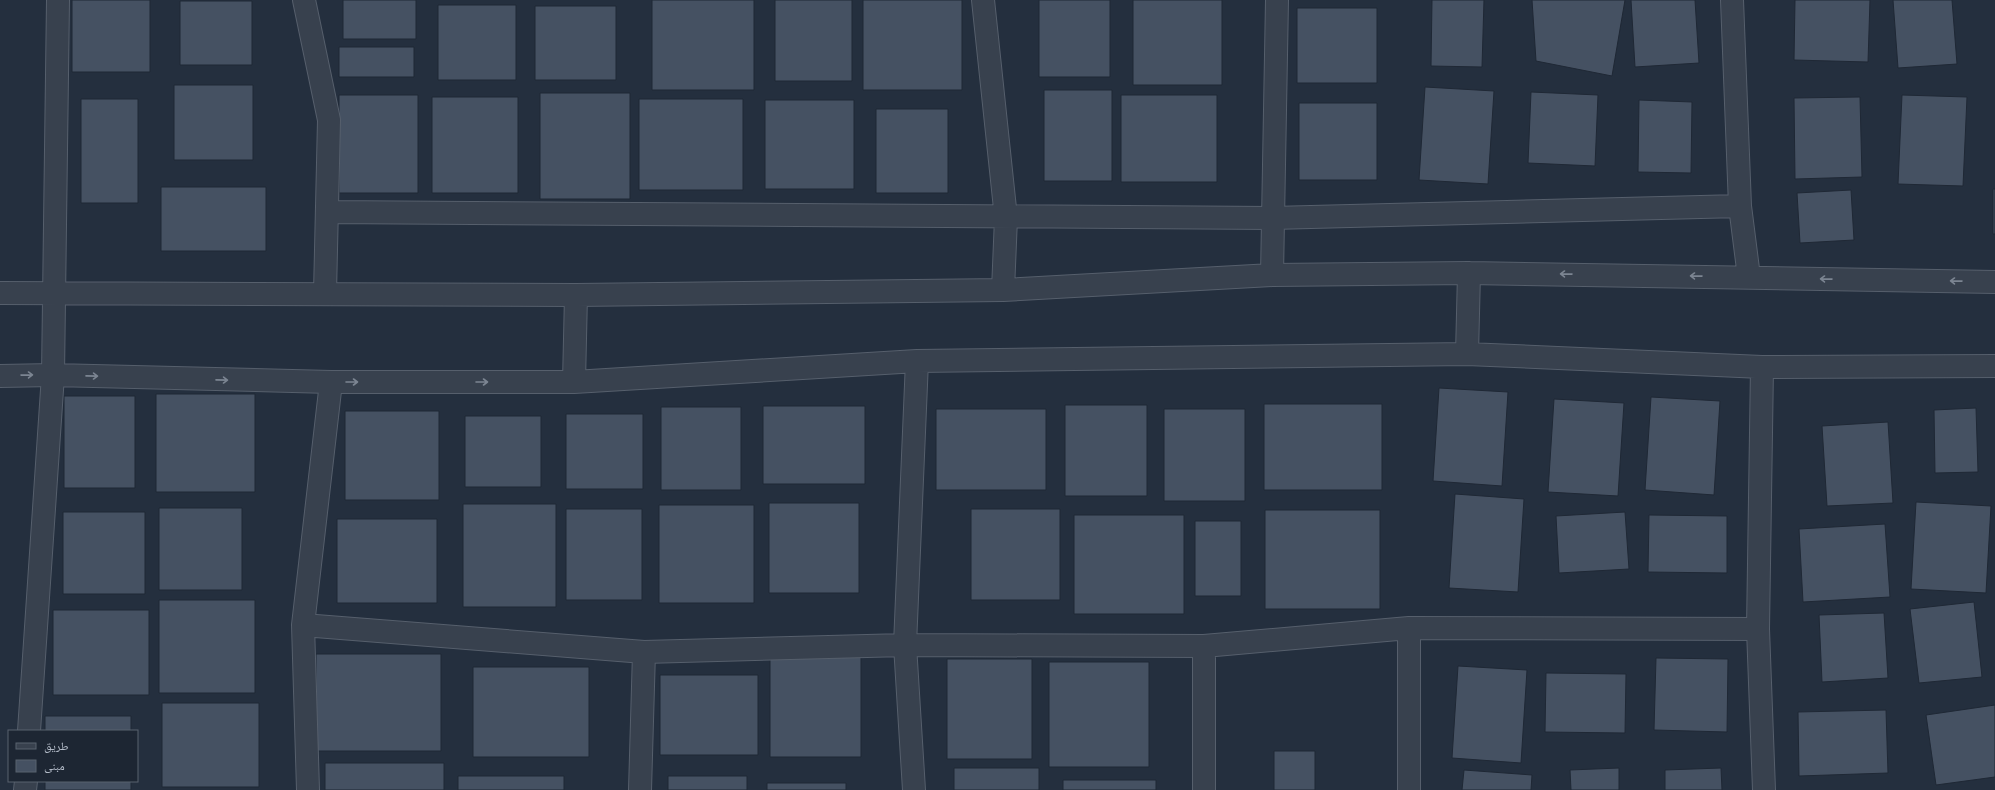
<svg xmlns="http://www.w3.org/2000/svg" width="1995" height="790" font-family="'Alegreya Sans','Noto Naskh Arabic',sans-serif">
	<rect width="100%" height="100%" fill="#242f3e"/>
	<!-- building -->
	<path fill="#455162" stroke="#1f2835" d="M72,0H150V72H72Z
		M343,0H416V39H343Z
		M652,0H754V90H652Z
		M775,0H852V81H775Z
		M863,0H962V90H863Z
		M1039,0H1110V77H1039Z
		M1133,0H1222V85H1133Z
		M1432,0H1484L1482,67L1431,66Z
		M1532,0H1625L1612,76L1536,61Z
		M1631,0H1695L1699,63L1635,67Z
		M1795,0H1870L1868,62L1794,60Z
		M1893,0H1952L1957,64L1898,68Z
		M180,1H252V65H180Z
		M438,5H516V80H438Z
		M535,6H616V80H535Z
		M1297,8H1377V83H1297Z
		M339,47H414V77H339Z
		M174,85H253V160H174Z
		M1425,87L1494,91L1488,184L1419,180Z
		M1044,90H1112V181H1044Z
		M1531,92L1598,95L1595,166L1528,163Z
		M540,93H630V199H540Z
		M339,95H418V193H339Z
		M1121,95H1217V182H1121Z
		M1902,95L1967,97L1963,186L1898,184Z
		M432,97H518V193H432Z
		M1860,97L1862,177L1795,179L1794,98Z
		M81,99H138V203H81Z
		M639,99H743V190H639Z
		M765,100H854V189H765Z
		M1639,100L1692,102L1691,173L1638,172Z
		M1299,103H1377V180H1299Z
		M876,109H948V193H876Z
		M161,187H266V251H161Z
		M1993,189H1995V234H1993Z
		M1851,190L1854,240L1800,243L1797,193Z
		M1439,388L1508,392L1502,486L1433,481Z
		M156,394H255V492H156Z
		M64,396H135V488H64Z
		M1651,397L1720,401L1714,495L1645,490Z
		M1554,399L1624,403L1618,496L1548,492Z
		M1264,404H1382V490H1264Z
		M1065,405H1147V496H1065Z
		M763,406H865V484H763Z
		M661,407H741V490H661Z
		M1976,408L1978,472L1935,473L1934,410Z
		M936,409H1046V490H936Z
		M1164,409H1245V501H1164Z
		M345,411H439V500H345Z
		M566,414H643V489H566Z
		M465,416H541V487H465Z
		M1888,422L1893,503L1827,506L1822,426Z
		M1455,494L1524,499L1518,592L1449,588Z
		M1916,502L1991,506L1986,593L1911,589Z
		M769,503H859V593H769Z
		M463,504H556V607H463Z
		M659,505H754V603H659Z
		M159,508H242V590H159Z
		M566,509H642V600H566Z
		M971,509H1060V600H971Z
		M1265,510H1380V609H1265Z
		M63,512H145V594H63Z
		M1625,512L1629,569L1559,573L1556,516Z
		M1074,515H1184V614H1074Z
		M1649,515L1727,516V573L1648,572Z
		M337,519H437V603H337Z
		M1195,521H1241V596H1195Z
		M1885,524L1890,597L1803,602L1799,529Z
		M159,600H255V693H159Z
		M1974,602L1982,677L1919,683L1910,609Z
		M53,610H149V695H53Z
		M1884,613L1888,678L1822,682L1819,615Z
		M316,654H441V751H316Z
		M770,657H861V757H770Z
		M1656,658L1728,659L1727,732L1654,730Z
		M947,659H1032V759H947Z
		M1049,662H1149V767H1049Z
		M1458,666L1527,670L1521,763L1452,758Z
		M473,667H589V757H473Z
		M1546,673L1626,674L1625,733L1545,732Z
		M660,675H758V755H660Z
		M162,703H259V787H162Z
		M1995,705V777L1936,785L1926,715Z
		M1886,710L1888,773L1799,776L1798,712Z
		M45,716H131V731H45Z
		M1274,751H1315V790H1274Z
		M325,763H444V790H325Z
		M954,768H1039V790H954Z
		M1619,768V790H1571L1570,770Z
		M1721,768L1722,790H1665V770Z
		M1464,770L1532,775L1531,790H1462Z
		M458,776H564V790H458Z
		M668,776H747V790H668Z
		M1063,780H1156V790H1063Z
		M45,781H131V790H45Z
		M767,783H846V790H767Z"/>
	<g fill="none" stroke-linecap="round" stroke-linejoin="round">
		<defs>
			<path id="minor" d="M304,0L329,120L325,293
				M983,0L1006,218L1003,290
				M1732,0L1740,206L1749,277
				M327,212L1272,218L1740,206
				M1272,275L1277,0
				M0,293L576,295L1003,290L1272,275L1469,273L1995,282
				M1467,354L1469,273
				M1762,367L1758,629L1764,790
				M0,376L53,375L331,382H574L917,361L1467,354L1762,367L1995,366
				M574,382L576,295
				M303,625L644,652L905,645L1204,646L1409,628L1758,629
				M1204,646V790
				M29,731L53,375L58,0
				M25,790L26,781
				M308,790L303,625L331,382
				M640,790L644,652
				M914,790L905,645L917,361
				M1409,790V628"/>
		</defs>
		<!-- minor casing -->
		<use href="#minor" stroke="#565f6c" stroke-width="24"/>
		<!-- minor -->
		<use href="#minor" stroke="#38414e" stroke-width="22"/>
	</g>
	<!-- one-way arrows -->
	<defs><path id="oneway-shaft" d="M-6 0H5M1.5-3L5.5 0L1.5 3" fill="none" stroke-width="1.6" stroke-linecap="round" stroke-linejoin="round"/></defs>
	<g stroke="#7c8592">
		<use href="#oneway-shaft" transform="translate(1566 274) rotate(-179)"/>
		<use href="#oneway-shaft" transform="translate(1696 276) rotate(-179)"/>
		<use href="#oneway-shaft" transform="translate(1826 279) rotate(-179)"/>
		<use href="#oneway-shaft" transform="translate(1956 281) rotate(-179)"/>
		<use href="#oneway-shaft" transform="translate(27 375) rotate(-1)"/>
		<use href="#oneway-shaft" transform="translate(92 376) rotate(1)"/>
		<use href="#oneway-shaft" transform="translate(222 380) rotate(1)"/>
		<use href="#oneway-shaft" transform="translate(352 382)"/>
		<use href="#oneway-shaft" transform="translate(482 382)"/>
	</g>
	<!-- legend -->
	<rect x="8" y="730" width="130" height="52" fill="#1d2633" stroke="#59626f"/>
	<rect x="16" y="743" width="20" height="6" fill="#38414e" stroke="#59626f"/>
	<text x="44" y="750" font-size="12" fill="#b4bcc9">طريق</text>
	<rect x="16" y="760" width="20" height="12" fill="#455162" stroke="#59626f"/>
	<text x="44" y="770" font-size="12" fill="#b4bcc9">مبنى</text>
</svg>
